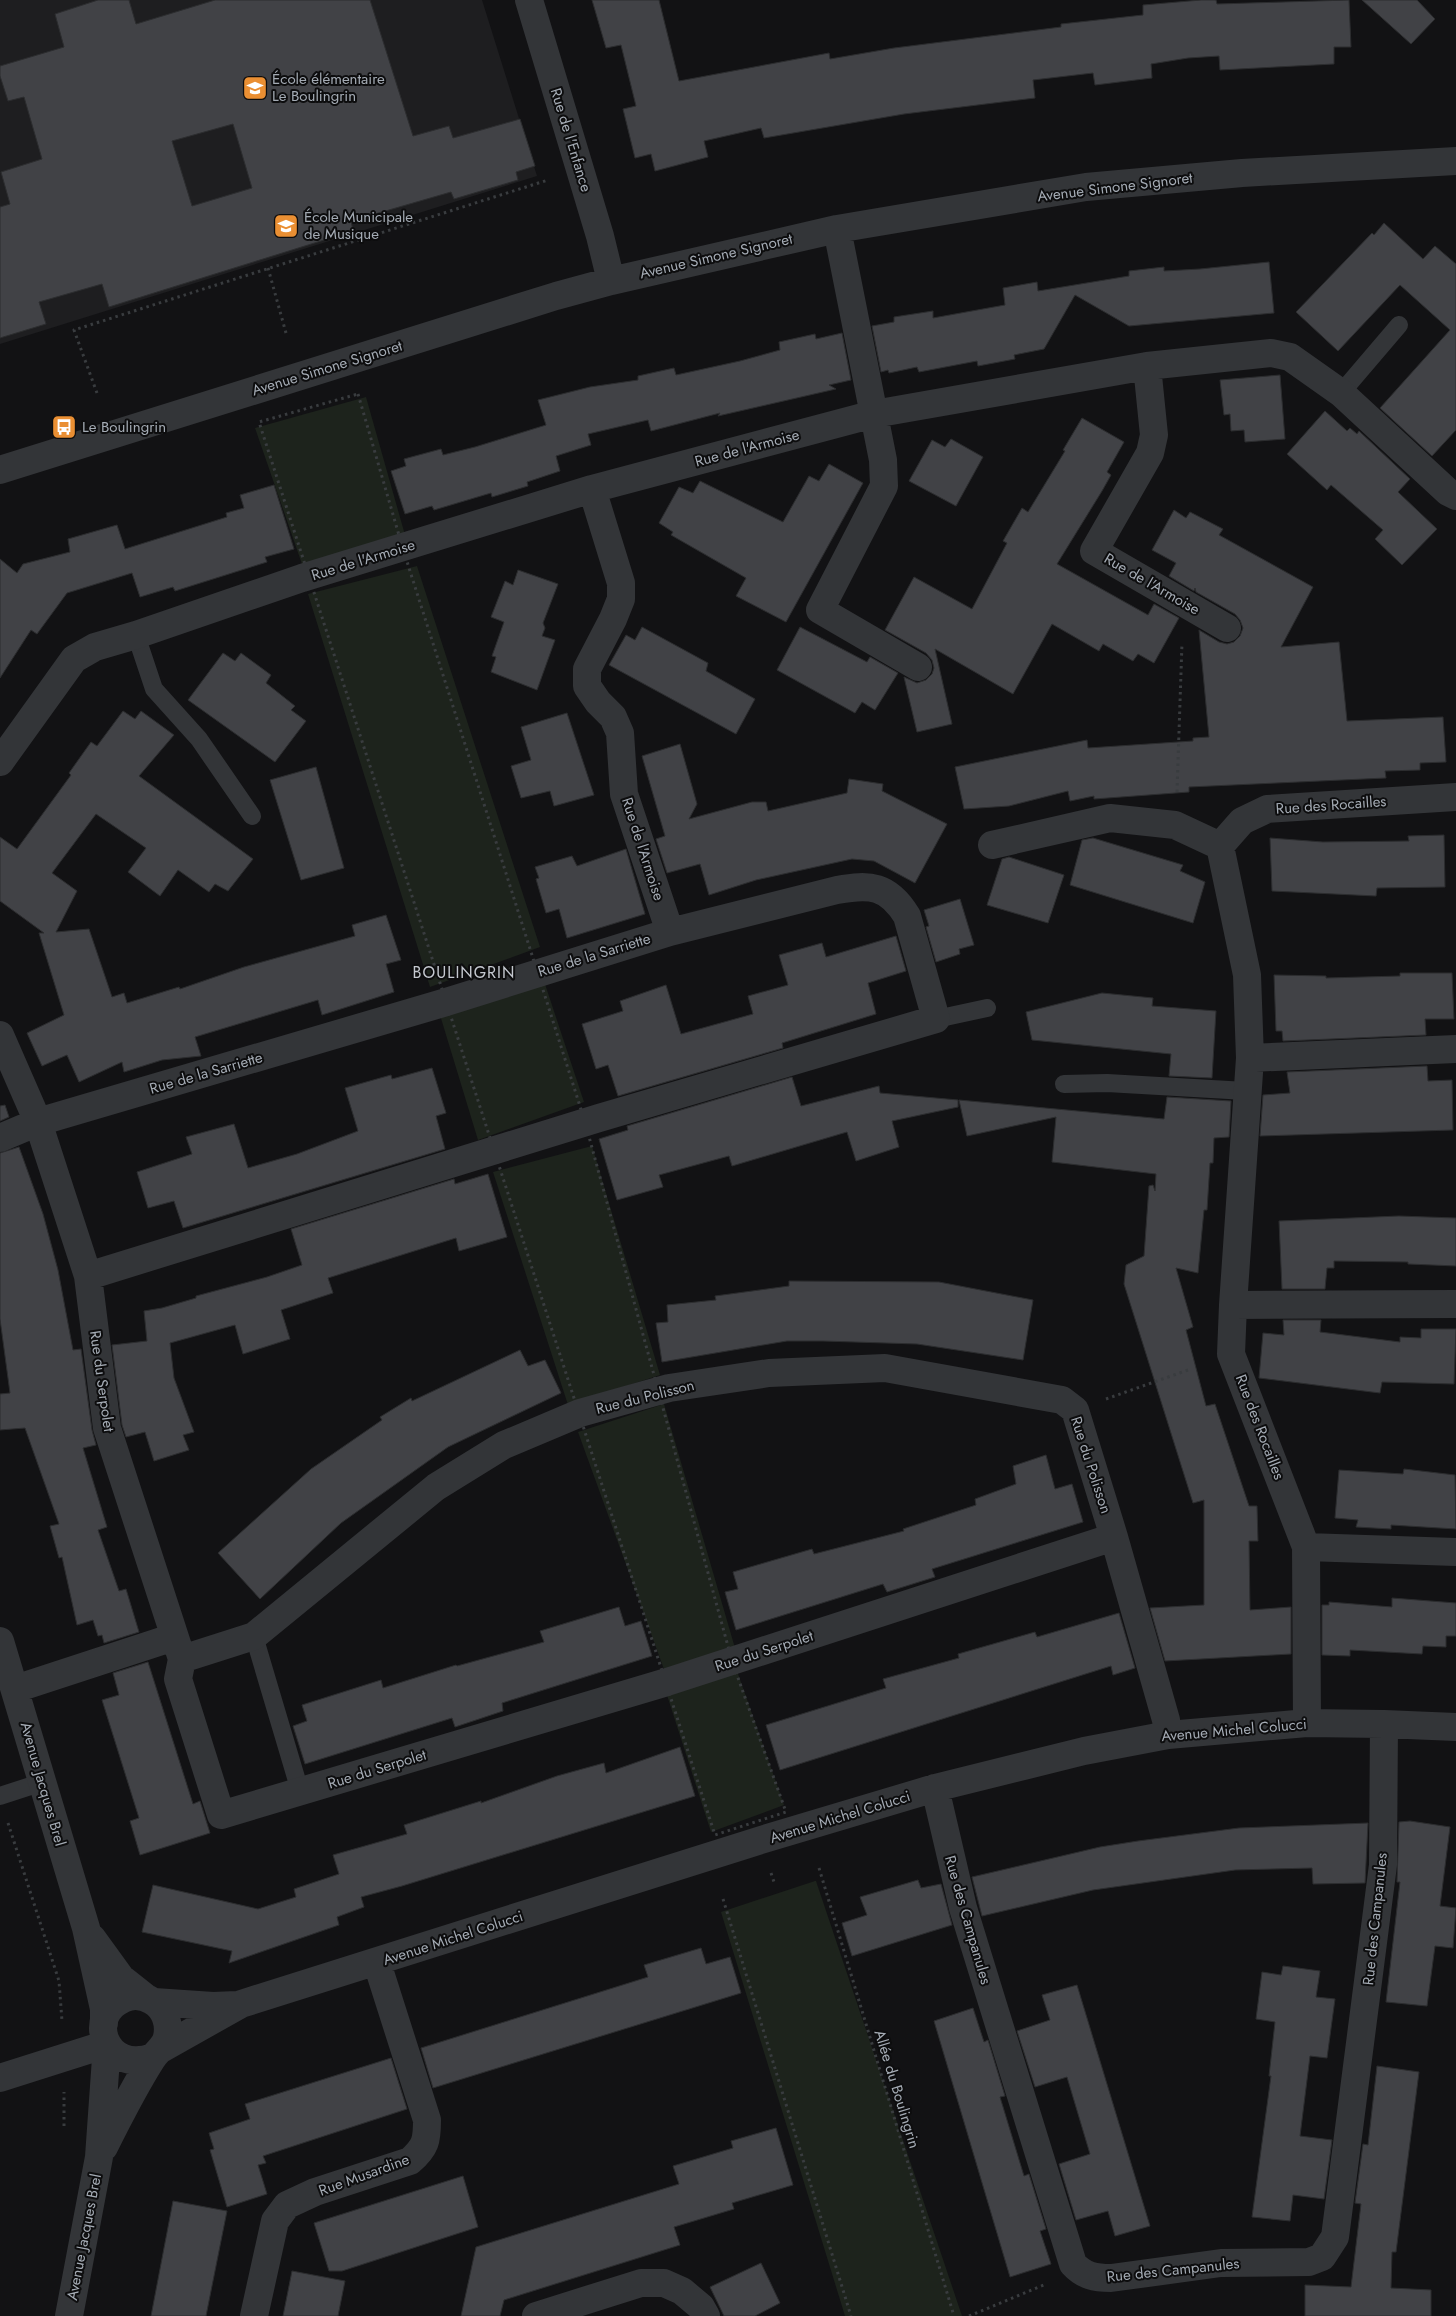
<svg xmlns="http://www.w3.org/2000/svg" width="1456" height="2316" font-family="Jost,sans-serif">
	<rect width="100%" height="100%" fill="#121214"/>
	<!-- built -->
	<path fill="#1e1e20" d="M0,0H482L537,176L0,344Z"/>
	<!-- green -->
	<path fill="#1d231c" d="M366,397L405,535L303,567L255,428Z
		M417,566L540,947L430,987L308,594Z
		M544,981L584,1102L478,1140L440,1015Z
		M592,1146L660,1375L568,1405L493,1172Z
		M664,1404L735,1648L665,1672L578,1432Z
		M737,1671L784,1805L711,1832L666,1692Z
		M815,1881H816L962,2316H845L721,1912Z"/>
	<!-- building -->
	<path fill="#414246" stroke="#2c2d2f" fill-rule="evenodd" d="M98,0H129L136,24L215,0H370L413,136L449,126L453,138L520,119L535,166L516,172L518,180L454,199L451,192L351,221L353,231L109,307L102,284L39,302L46,324L0,338V207L10,204L1,172L42,159L24,97L8,101L0,76V66L64,47L55,14ZM233,124L252,188L192,206L172,141Z
		M592,0H659L679,81L829,53L830,59L894,48L1061,27V24L1143,15V5L1201,0H1216L1217,4L1349,0L1351,47H1334V64L1220,70L1219,56L1188,58L1151,64L1152,78L1095,85L1093,73L1033,80L1035,98L904,114L764,138L761,128L704,141L708,157L655,171L651,154L635,158L623,109L636,106L621,45L606,48Z
		M1362,0H1417L1435,19L1411,44Z
		M1384,223L1423,259L1435,246L1456,264V430L1432,456L1380,408L1450,330L1400,285L1338,351L1296,312L1372,233L1374,235Z
		M1269,262L1274,313L1129,326L1075,295L1044,349L1014,355L1015,359L978,366L977,361L919,372L917,367L889,373L888,370L881,372L872,326L894,322V317L933,311V318L1005,305L1003,288L1037,282L1038,291L1129,276V271L1164,267V271L1200,269Z
		M842,333L851,380L829,385L836,389L718,416L720,413L651,431L648,420L588,434L591,445L556,456L560,471L527,482L528,486L492,497L491,493L434,510L432,506L405,514L391,471L406,466L404,459L441,449L443,455L475,447L546,425L538,400L590,387L638,380V376L674,368L676,375L740,361L780,350L779,342L815,334L816,339Z
		M1280,375L1285,439L1245,442L1244,430L1231,431L1230,414L1224,415L1220,380Z
		M1325,411L1347,431L1350,428L1357,434L1359,431L1410,479L1398,492L1437,529L1402,565L1375,539L1383,530L1331,485L1327,490L1287,454Z
		M1082,418L1124,442L1107,472L1111,475L1102,491L1057,564L1148,615L1154,604L1179,618L1154,663L1138,654L1133,661L1103,644L1099,651L1052,624L1013,694L935,649L952,724L917,732L904,677L917,683L926,680L932,674L934,668L932,660L926,653L885,630L914,577L972,609L1007,543L1003,541L1022,508L1028,512L1065,451L1063,450Z
		M951,439L983,457L956,506L909,481L932,440L945,447Z
		M829,464L863,483L786,622L736,596L746,578L671,535L673,532L659,523L679,487L693,493L700,481L783,522L809,476L819,481Z
		M274,485L294,549L265,557L267,562L175,591L173,587L140,597L132,573L67,593L37,634L31,630L0,678V559L17,573L23,564L70,552L68,539L117,525L125,549L227,517L226,513L244,508L240,495Z
		M1174,510L1186,518L1190,512L1223,529L1219,535L1313,587L1281,647L1339,642L1347,721L1443,717L1446,762L1420,763V770L1385,771L1386,778L1189,787V792L1094,799V796L1070,801L1068,791L1009,806L964,809L955,767L1087,740L1088,748L1193,741V738L1209,737L1199,630L1219,642L1227,644L1234,642L1240,636L1243,628L1240,620L1235,614L1196,592L1195,588L1194,591L1169,576L1176,563L1152,550Z
		M518,570L558,584L543,623L545,628L542,636L555,640L537,690L491,672L496,657L492,656L504,622L491,617L505,581L513,585Z
		M642,627L708,663L706,671L755,699L736,734L609,665L626,635L635,640Z
		M800,627L867,662L870,657L898,673L875,710L862,702L855,713L777,670Z
		M223,653L235,661L241,653L271,675L266,683L295,706L291,710L306,721L275,762L188,700Z
		M123,711L135,719L141,711L174,735L139,776L253,859L228,891L215,884L209,892L178,870L160,896L128,872L146,848L96,814L52,873L77,891L56,932L89,929L112,997L124,993L127,1003L179,987L180,989L244,967L355,936L352,925L386,915L401,960L386,964L394,992L322,1015L318,1000L195,1037L201,1056L162,1060L124,1072L122,1062L79,1082L67,1055L42,1066L27,1033L64,1015L39,933H44L0,901V837L17,849L71,775L69,773L91,742L97,746Z
		M567,713L594,795L554,806L550,791L521,798L511,766L531,760L521,727Z
		M680,744L697,804L689,819L752,802H766L768,811L847,793L849,779L883,784L882,791L947,824L915,883L874,861L852,859L756,880L709,895L700,864L667,873L656,839L665,836L642,756Z
		M316,767L344,868L301,880L270,780Z
		M1444,835L1445,887L1377,888L1376,896L1272,891L1270,838L1323,842L1409,841L1408,836Z
		M1093,838L1183,865L1180,871L1205,882L1193,923L1070,885L1082,840Z
		M626,849L645,914L567,938L559,909L546,913L536,879L539,878L535,867L572,856L577,866Z
		M1009,857L1064,875L1048,923L987,905L1002,859Z
		M960,899L974,945L959,949L960,954L936,962L926,927L929,926L924,910Z
		M896,936L906,971L868,983L876,1014L782,1043L783,1048L618,1096L608,1065L596,1069L582,1024L623,1011L620,1001L666,985L681,1034L753,1014L748,996L788,985L779,955L822,943L826,957Z
		M1400,973H1452L1454,1019H1425L1426,1035L1283,1041L1282,1031H1276L1274,975L1326,976V978L1400,976Z
		M1102,993L1153,998L1152,1006L1216,1011L1212,1078L1169,1076L1171,1054L1032,1040L1026,1012Z
		M1427,1066L1428,1081L1452,1080L1453,1130L1260,1136L1263,1095L1290,1093L1287,1072Z
		M432,1068L446,1113L436,1116L445,1149L183,1228L174,1201L148,1208L137,1172L192,1154L186,1137L234,1124L248,1168L297,1154L358,1131L345,1088L391,1075L392,1079Z
		M792,1077L801,1106L879,1086L880,1093L958,1100V1107L892,1121L899,1147L856,1161L847,1132L732,1166L729,1156L659,1175L663,1187L617,1200L599,1139L628,1130L627,1126Z
		M1167,1097L1231,1101L1229,1137L1214,1138L1213,1163H1210L1207,1210H1204L1198,1273L1176,1268L1193,1327L1186,1330L1206,1406L1215,1404L1249,1506H1257L1258,1541H1249L1250,1610L1291,1607V1654L1165,1661L1150,1608L1204,1605V1500L1193,1503L1124,1284L1126,1265L1144,1256L1149,1186L1153,1185L1155,1191L1156,1174L1052,1162L1056,1117L967,1136L959,1100L1164,1119Z
		M5,1105L9,1117L0,1121V1106Z
		M19,1147L43,1214L58,1270L73,1350L81,1349L92,1430L96,1445L83,1448L107,1527L98,1530L119,1591L126,1589L139,1632L104,1643L102,1635L98,1636L93,1620L77,1625L62,1557L59,1558L50,1526L59,1524L25,1428L0,1430V1394L10,1393L0,1319V1153Z
		M488,1174L507,1237L459,1251L456,1238L328,1278L333,1293L281,1310L290,1339L243,1354L235,1325L170,1343L174,1378L194,1432L183,1435L189,1450L154,1461L145,1432L126,1437L122,1425L112,1345L147,1341L144,1311L162,1308L196,1298V1296L267,1277L302,1265L291,1229L454,1179L455,1184Z
		M1399,1216L1456,1218V1266L1408,1264V1262L1334,1261V1268H1327L1325,1289H1282L1279,1221Z
		M789,1281L939,1282L1033,1300L1023,1360L917,1344L823,1341H787L662,1362L656,1323L668,1322L667,1305L716,1300L715,1296L789,1286Z
		M1283,1320H1321L1320,1332L1400,1342V1337L1421,1338V1329H1456L1454,1384L1382,1382L1380,1393L1259,1378L1263,1333L1284,1335Z
		M520,1350L528,1366L545,1360L561,1393L448,1447L341,1523L260,1599L218,1553L311,1469L382,1420L380,1417L411,1398L412,1401Z
		M1046,1455L1055,1489L1072,1484L1083,1522L932,1569L935,1577L887,1592L883,1584L736,1630L725,1592L738,1589L733,1572L812,1549L814,1554L904,1531L903,1529L976,1505L975,1499L1016,1484L1013,1466Z
		M1404,1469L1455,1475L1456,1529L1391,1525V1529L1356,1527L1358,1520L1335,1518L1339,1470L1403,1474Z
		M1392,1598L1456,1603V1636H1446V1647L1423,1646L1422,1654L1350,1650V1656L1322,1655V1605H1329V1602L1392,1607Z
		M619,1607L625,1626L641,1621L652,1656L502,1703L503,1711L455,1727L452,1718L305,1764L293,1726L307,1721L302,1705L381,1680L383,1688L456,1665L457,1666L544,1642L540,1631Z
		M1119,1613L1135,1668L1113,1675L1111,1666L780,1770L766,1725L886,1688L883,1679L959,1658L958,1654L1035,1632L1037,1637Z
		M148,1662L193,1804L200,1801L210,1833L140,1855L130,1821L139,1818L102,1700L119,1695L113,1673Z
		M680,1747L695,1796L402,1886L361,1897L364,1907L337,1917L339,1925L229,1963L232,1951L142,1932L153,1885L258,1909L296,1897L294,1889L339,1874L333,1855L407,1834L404,1825L481,1801V1803L557,1776L604,1763L606,1773Z
		M1410,1821L1450,1827L1440,1906L1456,1908L1453,1948L1435,1946L1427,2006L1386,2002L1400,1882H1397L1399,1822Z
		M1368,1823L1365,1883L1313,1884L1312,1868L1235,1870L1093,1890L982,1916L972,1877L1100,1847L1138,1841L1239,1828Z
		M918,1880L921,1888L941,1884L952,1925L852,1956L842,1923L867,1915L860,1897Z
		M701,1948L706,1964L730,1957L741,1993L433,2088L421,2048L648,1977L644,1965Z
		M1283,1966L1320,1971L1316,1997L1335,1999L1327,2058L1310,2056L1300,2136L1332,2140L1324,2199L1293,2195L1290,2221L1252,2217L1271,2076H1269L1275,2022L1256,2019L1262,1972L1281,1975Z
		M1077,1985L1150,2226L1115,2236L1108,2211L1076,2220L1059,2164L1090,2154L1067,2077L1035,2087L1017,2031L1050,2020L1042,1995Z
		M973,2008L984,2042L988,2040L1005,2096L1000,2097L1024,2176L1029,2174L1046,2229L1040,2231L1051,2264L1010,2277L934,2021Z
		M391,2058L407,2109L263,2156L266,2163L258,2165L267,2194L227,2207L210,2150L214,2149L209,2133L250,2119L245,2104Z
		M1377,2066L1419,2072L1396,2252H1392L1391,2288L1431,2290V2316H1305V2285L1351,2287L1361,2204L1355,2203L1363,2144L1368,2145Z
		M776,2128L793,2185L732,2203L734,2209L674,2227L680,2245L504,2300L500,2316H461L476,2247L679,2184L673,2166L733,2148L731,2141Z
		M463,2176L478,2227L342,2271H329L314,2223Z
		M173,2201L227,2211L206,2316H151Z
		M761,2263L780,2303L755,2316H724L710,2287Z
		M292,2271L345,2281L338,2316H283Z"/>
	<g fill="none" stroke-linecap="round" stroke-linejoin="round">
		<!-- path -->
		<path stroke="#393c3f" stroke-width="3" stroke-dasharray="2.5 4" stroke-linecap="butt" d="M268,268L286,333
			M97,393L74,330L548,180
			M358,394L403,549L585,1122L732,1661L786,1812L715,1835L259,422Z
			M1177,792L1182,643
			M1106,1399L1188,1370
			M8,1823L59,1981L62,2021
			M819,1868L954,2316
			M771,1873L774,1882
			M723,1899L851,2316
			M64,2126V2092
			M969,2316L1046,2284"/>
		<!-- service -->
		<path stroke="#333538" stroke-width="18" d="M1341,393L1399,325
			M136,635L154,689L199,739L252,816
			M936,1019L987,1008
			M1064,1084L1107,1083L1246,1091
			M254,1636L300,1791
			M0,1796L43,1782"/>
		<!-- minor -->
		<path stroke="#333538" stroke-width="28" d="M529,0L600,236L611,281
			M837,229L883,460L884,486L820,610L918,667
			M1147,366L1154,435L1150,453L1094,551L1227,628
			M0,470L556,296L611,281L837,229L1086,187L1242,173L1456,161
			M592,489L621,583V599L613,619L587,669V686L598,702L613,717L620,733L624,794L670,932
			M0,762L74,659L95,647L136,635L302,578L592,489L874,414L1147,366L1271,353L1290,357L1341,393L1448,492L1456,496
			M992,845L1110,818L1175,825L1220,846
			M0,1035L38,1122L88,1276L107,1428L182,1659L178,1679L221,1815L667,1682L1114,1537L1166,1720L1168,1735
			M1250,1058L1456,1049
			M0,1138L38,1122L443,1003L670,932L837,890C870,884 888,885 907,916L936,1019L599,1118L88,1276
			M1233,1305L1250,1058L1247,975L1220,846L1242,821L1267,809L1456,797
			M1306,1547L1456,1552
			M0,1641L86,1928L104,2009V2023
			M182,1659L254,1636L436,1487L504,1445L580,1413L669,1388L769,1373L885,1368L1062,1400L1075,1410L1114,1537
			M15,1689L174,1637
			M1307,1723L1306,1547L1231,1354L1233,1305L1456,1304
			M935,1788L963,1908L1073,2264C1084,2276 1095,2278 1111,2278L1221,2263L1309,2262L1322,2257L1335,2237L1383,1865L1384,1724
			M92,1938L121,1978L145,1997
			M154,2002L213,2006L237,2005
			M161,2049L241,2004L761,1840L935,1788L1084,1751L1168,1735L1307,1723L1384,1724L1456,1727
			M0,2078L107,2044L99,2157L69,2316
			M104,2147C119,2117 134,2087 152,2059C157,2051 165,2047 167,2037C170,2024 165,2008 152,2001C144,1996 133,1994 123,1999C85,2015 105,2075 153,2057
			M254,2316L275,2221L287,2205L315,2192L410,2161C426,2147 427,2140 427,2120L377,1963
			M536,2316L641,2283H664L682,2291L701,2307L706,2316"/>
	</g>
	<!-- icons -->
	<defs>
		<symbol id="school-square" viewBox="-11 -11 22 22"><rect x="-9" y="-9" width="18" height="18" rx="4" fill="#ea8f33" stroke="#0d0d0e"/><path d="M0-5L7-2L0 1L-7-2ZM-4 1L0 2.5L4 1V4Q0 6-4 4Z" fill="#fff"/></symbol>
		<symbol id="bus-square" viewBox="-11 -11 22 22"><rect x="-9" y="-9" width="18" height="18" rx="4" fill="#ea8f33" stroke="#0d0d0e"/><path d="M-5-6H5V4H4V6H2V4H-2V6H-4V4H-5ZM-3.5-4V0h7V-4ZM-3.5 1.2v1.5H-2V1.2ZM2 1.2v1.5H3.5V1.2Z" fill="#fff"/></symbol>
	</defs>
	<g fill-rule="evenodd">
		<use href="#school-square" x="241" y="74" width="28" height="28"/>
		<use href="#school-square" x="272" y="212" width="28" height="28"/>
		<use href="#bus-square" x="50" y="413" width="28" height="28"/>
	</g>
	<g text-anchor="middle" dominant-baseline="central" stroke-width="4" stroke-linejoin="round" paint-order="stroke">
		<!-- poi labels -->
		<g font-size="15" fill="#a4abb4" stroke="#0d0d0e" text-anchor="start">
			<text x="272" y="79">École élémentaire<tspan x="272" dy="17">Le Boulingrin</tspan></text>
			<text x="304" y="217">École Municipale<tspan x="304" dy="17">de Musique</tspan></text>
			<text x="82" y="427">Le Boulingrin</text>
		</g>
		<!-- street labels -->
		<g font-size="15" fill="#a4abb4" stroke="#0d0d0e">
			<text transform="translate(571 140) rotate(73)">Rue de l'Enfance</text>
			<text transform="translate(1115 187) rotate(-7)">Avenue Simone Signoret</text>
			<text transform="translate(716 256) rotate(-13)">Avenue Simone Signoret</text>
			<text transform="translate(327 368) rotate(-17)">Avenue Simone Signoret</text>
			<text transform="translate(747 448) rotate(-15)">Rue de l'Armoise</text>
			<text transform="translate(363 560) rotate(-17)">Rue de l'Armoise</text>
			<text transform="translate(1152 584) rotate(30)">Rue de l'Armoise</text>
			<text transform="translate(1331 805) rotate(-4)">Rue des Rocailles</text>
			<text transform="translate(643 849) rotate(72)">Rue de l'Armoise</text>
			<text transform="translate(594 955) rotate(-17)">Rue de la Sarriette</text>
			<text transform="translate(206 1073) rotate(-16)">Rue de la Sarriette</text>
			<text transform="translate(102 1381) rotate(82)">Rue du Serpolet</text>
			<text transform="translate(645 1397) rotate(-14)">Rue du Polisson</text>
			<text transform="translate(1260 1427) rotate(69)">Rue des Rocailles</text>
			<text transform="translate(1091 1465) rotate(72)">Rue du Polisson</text>
			<text transform="translate(764 1651) rotate(-18)">Rue du Serpolet</text>
			<text transform="translate(1234 1730) rotate(-5)">Avenue Michel Colucci</text>
			<text transform="translate(377 1769) rotate(-17)">Rue du Serpolet</text>
			<text transform="translate(43 1784) rotate(74)">Avenue Jacques Brel</text>
			<text transform="translate(840 1817) rotate(-17)">Avenue Michel Colucci</text>
			<text transform="translate(1375 1919) rotate(-84)">Rue des Campanules</text>
			<text transform="translate(968 1920) rotate(74)">Rue des Campanules</text>
			<text transform="translate(453 1938) rotate(-18)">Avenue Michel Colucci</text>
			<text transform="translate(897 2089) rotate(73)">Allée du Boulingrin</text>
			<text transform="translate(364 2175) rotate(-20)">Rue Musardine</text>
			<text transform="translate(84 2237) rotate(-79)">Avenue Jacques Brel</text>
			<text transform="translate(1173 2270) rotate(-6)">Rue des Campanules</text>
		</g>
		<!-- neighbourhood labels -->
		<g font-size="16" letter-spacing="1" fill="#c5c9d0" stroke="#0d0d0e">
			<text x="464" y="972">BOULINGRIN</text>
		</g>
	</g>
</svg>
